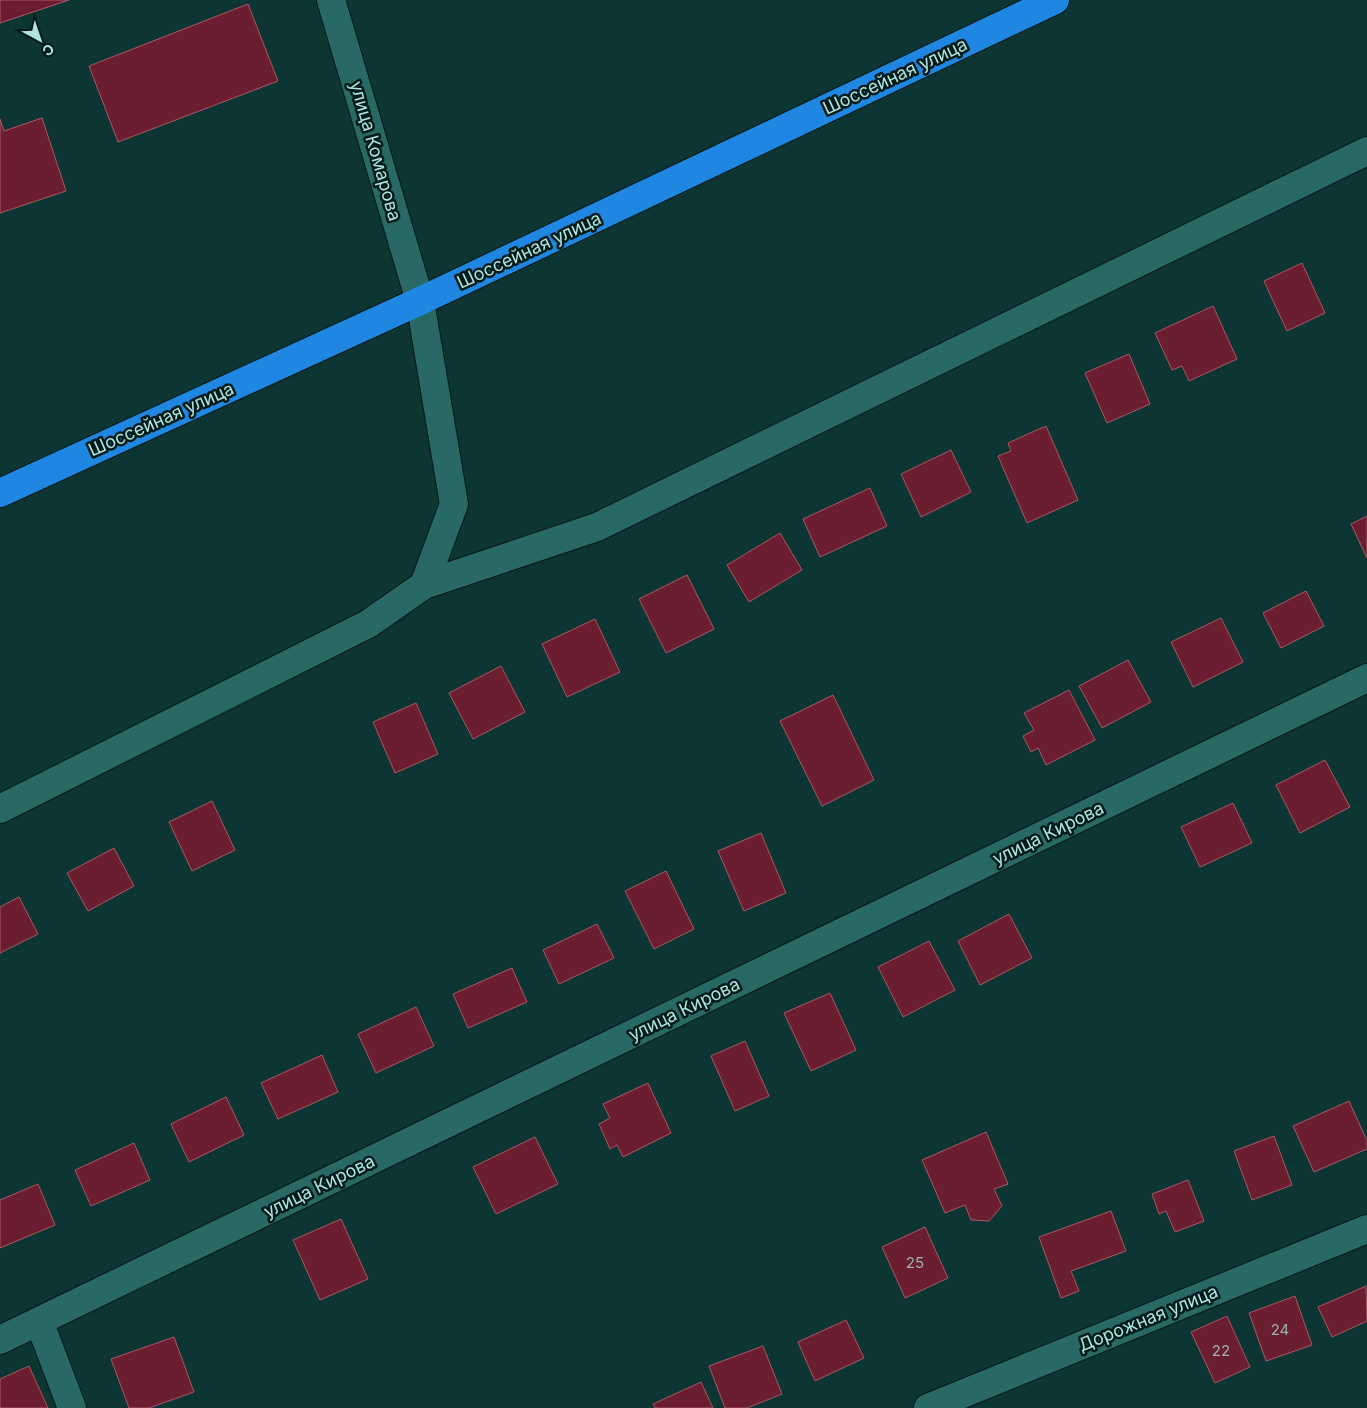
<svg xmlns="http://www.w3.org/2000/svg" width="1367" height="1408" font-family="Inter,sans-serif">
	<rect width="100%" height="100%" fill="#0d3533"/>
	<!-- building -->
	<path fill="#6b1e30" stroke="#aa5765" d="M0,0H69L0,23Z
		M248,4L278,81L118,142L89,66Z
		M42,118L66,191L0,213V119L4,131Z
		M1302,263L1325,313L1287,331L1264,281Z
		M1213,306L1237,359L1189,381L1182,366L1172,370L1155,333Z
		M1129,354L1150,404L1107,423L1085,373Z
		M1046,426L1078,500L1027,523L998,456L1011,451L1008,443Z
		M951,450L971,492L921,517L901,474Z
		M870,488L887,526L820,557L803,519Z
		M1367,516V558L1351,524Z
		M780,533L802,570L749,602L727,565Z
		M687,575L714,629L666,653L639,599Z
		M1306,591L1324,626L1281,648L1263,613Z
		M1221,618L1243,662L1193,687L1171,642Z
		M595,619L620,672L567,697L542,644Z
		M1128,660L1151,702L1102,728L1079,686Z
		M501,666L525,712L473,739L449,693Z
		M1069,690L1095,740L1046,765L1038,748L1031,752L1023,736L1034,730L1024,713Z
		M833,695L874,780L822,806L780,721Z
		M416,703L438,754L395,773L373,722Z
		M1325,760L1350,807L1300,833L1276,785Z
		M212,801L235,850L192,871L169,822Z
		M1233,803L1252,843L1200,867L1181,827Z
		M761,833L786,893L744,911L718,851Z
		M114,848L134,886L88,911L67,873Z
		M666,871L694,929L654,949L625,891Z
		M19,897L38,934L0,953V907Z
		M1009,914L1032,958L980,985L958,941Z
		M597,924L614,958L559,984L543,950Z
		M929,941L955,990L903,1017L878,967Z
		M512,968L527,1002L468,1028L453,994Z
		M830,993L856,1050L811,1071L784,1013Z
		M416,1007L434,1046L376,1073L358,1034Z
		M745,1041L769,1096L735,1111L711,1056Z
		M322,1055L338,1092L278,1119L261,1083Z
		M648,1083L671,1133L623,1157L617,1145L610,1149L599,1124L610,1118L603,1104Z
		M226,1097L244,1135L189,1162L171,1124Z
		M1349,1101L1367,1141V1149L1314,1172L1293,1126Z
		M986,1132L1008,1184L994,1189L1002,1206L989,1221L971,1220L965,1205L945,1213L922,1160Z
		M1274,1136L1292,1185L1252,1200L1234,1151Z
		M535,1137L558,1184L496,1214L473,1167Z
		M134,1143L150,1180L91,1206L75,1170Z
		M1188,1180L1204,1221L1175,1232L1166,1211L1159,1214L1152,1194Z
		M38,1184L55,1225L0,1248V1200Z
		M1111,1211L1126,1251L1071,1271L1079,1291L1061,1298L1039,1237Z
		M341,1219L368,1279L320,1300L293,1240Z
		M925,1227L948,1278L905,1298L882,1247Z
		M1366,1286L1367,1321L1332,1337L1318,1307Z
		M1295,1296L1312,1345L1266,1361L1249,1313Z
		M1227,1316L1250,1367L1215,1383L1191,1332Z
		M846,1320L864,1358L815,1381L798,1342Z
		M174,1337L194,1392L149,1408H129L111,1359Z
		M763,1346L782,1394L747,1408H725L709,1366Z
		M29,1366L48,1408H0V1379Z
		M701,1382L713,1408H655L653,1404Z"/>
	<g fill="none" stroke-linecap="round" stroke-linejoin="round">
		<defs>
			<path id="minor" d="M424,585L597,527L1367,151
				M0,809L368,624L424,585L454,504L420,301L331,0
				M39,1321L72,1408
				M0,1340L1367,678
				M928,1408L1367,1229"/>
			<path id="highway" d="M0,493L420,301L1055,0"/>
		</defs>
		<!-- minor casing -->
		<use href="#minor" stroke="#0a1a19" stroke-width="30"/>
		<!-- highway casing -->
		<use href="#highway" stroke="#0a1a19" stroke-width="30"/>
		<!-- minor -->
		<use href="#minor" stroke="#286966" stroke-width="28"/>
		<!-- highway -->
		<use href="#highway" stroke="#1f87e1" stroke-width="28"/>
	</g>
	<g text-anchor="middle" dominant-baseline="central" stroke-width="5" stroke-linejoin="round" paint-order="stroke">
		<!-- number labels -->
		<g font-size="15" fill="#9db2b3">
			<text x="915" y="1262">25</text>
			<text x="1280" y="1329">24</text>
			<text x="1221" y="1350">22</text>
		</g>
		<!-- street labels -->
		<g font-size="18" fill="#aee3df" stroke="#011b1a">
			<text transform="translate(895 76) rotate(-25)">Шоссейная улица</text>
			<text transform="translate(376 151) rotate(74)">улица Комарова</text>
			<text transform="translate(529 250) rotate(-25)">Шоссейная улица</text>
			<text transform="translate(161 419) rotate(-24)">Шоссейная улица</text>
			<text transform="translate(1048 833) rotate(-26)">улица Кирова</text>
			<text transform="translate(684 1009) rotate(-26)">улица Кирова</text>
			<text transform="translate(319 1186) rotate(-26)">улица Кирова</text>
			<text transform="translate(1148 1318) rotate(-22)">Дорожная улица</text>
		</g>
	</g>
	<!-- north arrow -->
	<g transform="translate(40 40) rotate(140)" stroke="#011b1a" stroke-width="4" paint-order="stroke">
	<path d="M0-4L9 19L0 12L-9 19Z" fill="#aee3df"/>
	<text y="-8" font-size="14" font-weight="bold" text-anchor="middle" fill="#aee3df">С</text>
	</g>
</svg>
